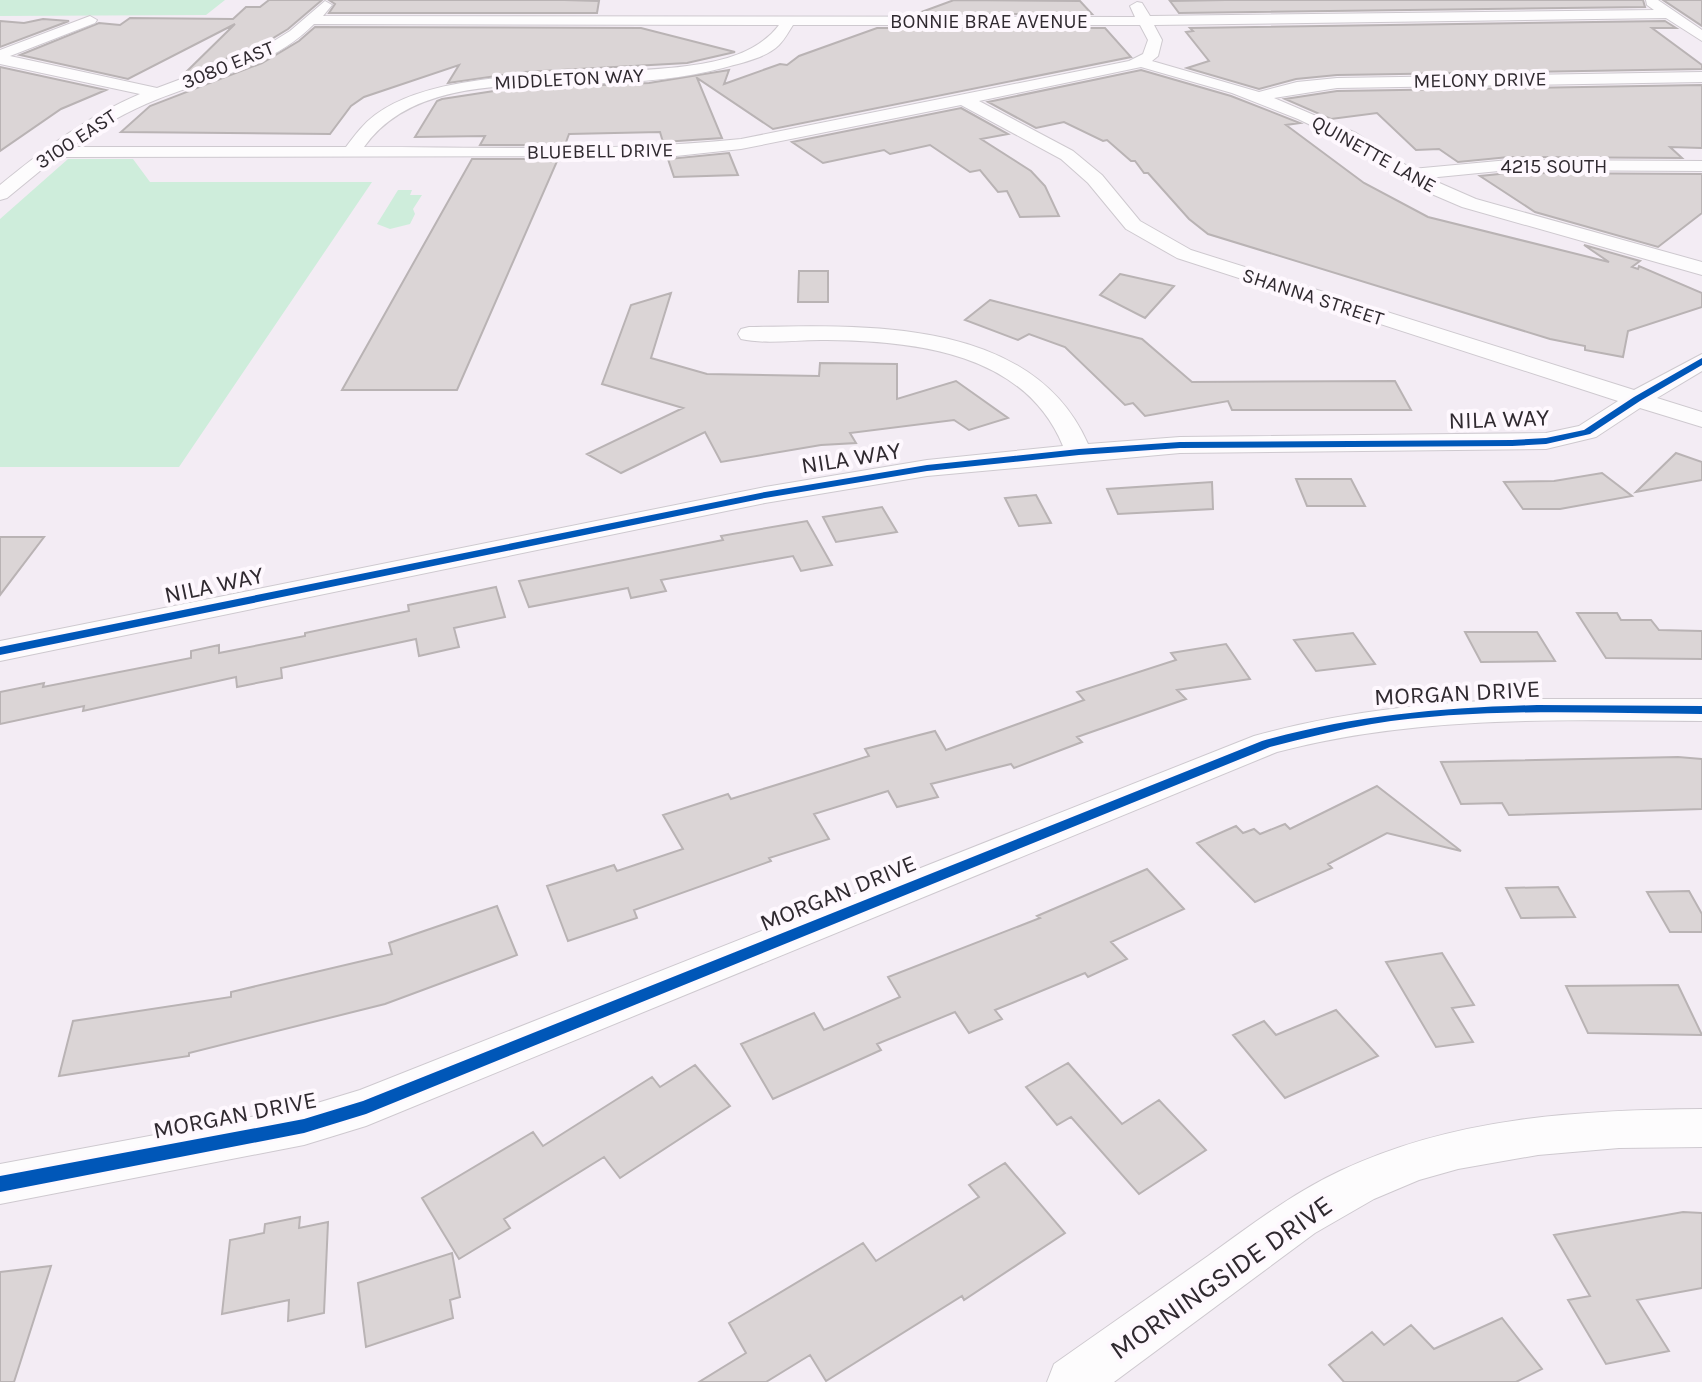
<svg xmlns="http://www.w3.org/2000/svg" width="1702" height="1382" font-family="Karla,sans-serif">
	<rect width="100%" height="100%" fill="#f3ecf4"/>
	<!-- green -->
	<path fill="#ceeddb" d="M0,0H225L206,15L0,16Z
		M68,159H133L150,182H372L179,467H0V219Z
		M398,190H412L410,195H422L413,209L415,214L410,224L390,229L377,224Z"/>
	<!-- building -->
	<path fill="#dbd5d6" stroke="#b9b3b4" stroke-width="2" d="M269,0H322L288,29L260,46L183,75L235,24L128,79L20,55L99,23L120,25L130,18L233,19L246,7H260Z
		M329,0H564L599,1L597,13H329L335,4Z
		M954,0L1080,1L1092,14H916Z
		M1226,0H1643L1645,7L1179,13L1170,1Z
		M1663,0H1702V26Z
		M43,19L69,21L0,47V21L24,23Z
		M1665,21L1676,28H1652L1702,65V69L1337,75L1296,79L1259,89L1187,68L1209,61L1186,32L1193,31L1190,28Z
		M315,27L641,28L735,52L687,63L524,72L448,83L459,65L364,97L351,106L330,134L121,132L150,106L262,63L299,41Z
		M877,28H1105L1131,57L773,129L697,78L722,138L663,142L660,132L569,134L565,145H480L485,136L415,137L437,101L442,99L507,89L649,83L729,70L724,84L780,64L787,65L799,56Z
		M0,67L106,90L61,109L0,151Z
		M1141,70L1231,96L1300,123L1286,125L1364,183L1428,217L1609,262L1584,245L1640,261L1632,267L1638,269L1639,266L1702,293V307L1628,331L1623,357L1585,350V346L1550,339L1208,234L1189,219L1148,173H1144L1135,161H1131L1107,140L1103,141L1064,122L1036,128L988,102Z
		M1702,85V148L1670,147L1682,158L1509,157L1458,162L1439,149L1416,150L1377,113L1331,119L1285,99L1337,91Z
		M961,108L1008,134L981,139L1031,171L1045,186L1059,216L1020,217L1007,191L998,192L980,170L970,172L930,145L890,154L884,150L823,163L792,142Z
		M729,153L738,175L674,177L668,159Z
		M472,159H558L457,390H342Z
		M1509,173L1702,174V213L1658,247L1535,212L1480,176Z
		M799,271H828V302H798Z
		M1120,274L1174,286L1145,318L1100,295Z
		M671,293L651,358L707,374L819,376L820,363L897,364V399L956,381L1008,418L969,430L954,420L850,433L856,443L821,445L721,462L705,432L621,473L587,454L683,408L602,384L631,305Z
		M990,300L1142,339L1192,382L1395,381L1411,410H1232L1228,401L1145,416L1133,403L1125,405L1065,347L1029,334L1018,340L965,320Z
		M1676,453L1702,462V480L1636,492Z
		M1602,473L1632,496L1560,509H1523L1504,482L1554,481Z
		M1296,479H1351L1365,506H1307Z
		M1212,482L1213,509L1118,514L1107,489Z
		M1036,495L1051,523L1019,526L1005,498Z
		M882,507L897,532L836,542L823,517Z
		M807,521L832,565L801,571L793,556L661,580L666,591L631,598L628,588L529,607L519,581L723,540L721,536Z
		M0,537H44L0,595Z
		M496,587L505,617L454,628L459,647L419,656L416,639L281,668L282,678L237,687L236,677L83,711L84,706L0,724V692L44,683L43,687L191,658V651L219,645V653L305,636V633L409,611L408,605Z
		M1577,613H1617L1621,620H1651L1659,630L1702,631V659L1606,658Z
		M1465,632H1537L1555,661L1481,662Z
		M1353,633L1375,664L1316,671L1294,640Z
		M1226,644L1250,679L1177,690L1186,699L1077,737L1082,742L1014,768L1011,764L931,784L938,797L897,807L888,791L814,814L829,839L769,858L771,861L634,910L637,918L568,941L547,886L614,865L617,871L683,849L663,815L728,794L731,799L869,756L865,749L935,731L946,750L1084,700L1077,692L1176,660L1171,653Z
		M1678,757L1702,759V809L1509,815L1502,803L1461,804L1441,762Z
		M1377,786L1461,851L1387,833L1328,864L1332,868L1255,902L1197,843L1236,826L1243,833L1254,829L1260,834L1285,824L1290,829Z
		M1147,869L1184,909L1111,942L1127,959L1088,977L1085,973L995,1010L1002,1019L969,1033L955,1012L877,1044L881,1050L773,1099L741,1044L814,1013L824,1030L900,997L888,977L1040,918L1037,916Z
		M1558,887L1575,917L1521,918L1506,888Z
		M1689,891L1702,914V932H1670L1647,892Z
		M497,906L517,955L385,1004L189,1053V1056L59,1076L73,1021L231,997V992L392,954L389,943Z
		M1442,953L1474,1005L1452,1008L1473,1042L1436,1047L1386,962Z
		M1678,985L1702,1035L1588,1033L1566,986Z
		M1336,1010L1378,1056L1285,1098L1233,1035L1264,1021L1276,1035Z
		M1068,1063L1122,1124L1159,1100L1206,1150L1139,1194L1071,1117L1057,1125L1026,1087Z
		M695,1065L730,1106L620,1178L604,1157L504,1219L510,1228L459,1259L422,1198L533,1132L543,1146L652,1077L660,1087Z
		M1005,1163L1065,1233L964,1300L962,1296L826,1381L810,1355L766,1382H699L746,1353L729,1323L863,1243L876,1261L979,1197L969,1185Z
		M1683,1212L1702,1213V1288L1637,1300L1669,1351L1606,1364L1568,1300L1590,1296L1554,1235Z
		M300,1217L299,1228L328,1222L324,1313L288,1321L289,1300L222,1314L230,1240L264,1233L265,1224Z
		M452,1253L460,1297L450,1300L453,1318L366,1347L358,1283Z
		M51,1266L14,1382H0V1272Z
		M1502,1318L1542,1369L1516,1382H1344L1329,1365L1372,1332L1384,1345L1411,1325L1434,1349Z"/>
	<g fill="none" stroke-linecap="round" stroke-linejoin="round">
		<defs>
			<path id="minor" d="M1646,0H1658L1702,30V41L1666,18L1154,25L1162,40L1158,56L1152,61L1259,92L1297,82L1337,78L1702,72V82L1337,88L1274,98L1356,133L1412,169L1509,160L1702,161V171L1509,170L1428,178L1476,199L1702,262V275L1462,207L1413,186L1344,141L1298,119L1232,93L1141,67L979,101L1073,151L1102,175L1140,221L1191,250L1634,390L1702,354V371L1657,398L1702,412V427L1640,408L1596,437L1546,449L1180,453L927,476L765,503L0,661V641L765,487L927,460L1063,446C1025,353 916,341 827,340C800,339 767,345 741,339L738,334L741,329L749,327C865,325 1032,317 1088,444L1180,437L1546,433L1579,426L1618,401L1177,258L1126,229L1088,183L1061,159L961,105L741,149L676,156L57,157L7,198L0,200V185C44,149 88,116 140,94L0,64V50L90,16L97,20L95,23L10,56L157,88L261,49L290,31L325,1L332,5L323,16L1125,17H1135L1130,6L1137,2L1142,3L1150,16L1654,10L1647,5ZM314,24L779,25C758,53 721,62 687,66C600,78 444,63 375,115C363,124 355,135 346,147H71C98,128 127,111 158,99C211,78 273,66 314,24ZM793,25H1140L1148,40L1143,54L1129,61L741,139C616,152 490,147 364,147C415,75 525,87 603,83C643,82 684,78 723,68C741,63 766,58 779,45C785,39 789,31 793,25Z
				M1537,699H1702V721C1559,720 1417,715 1277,752L366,1126L304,1145L0,1204V1164L304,1107L360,1090L1254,736C1348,710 1440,701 1537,699Z
				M1702,1109V1147L1619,1148L1538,1155L1458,1169L1419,1180L1374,1199L1315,1233L1114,1382H1047L1054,1364C1105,1328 1157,1292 1208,1256C1251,1225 1293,1193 1340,1171C1454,1117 1579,1110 1702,1109Z"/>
		</defs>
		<!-- minor casing -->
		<use href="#minor" stroke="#cec9cf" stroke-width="2"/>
		<!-- minor -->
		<use href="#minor" fill="#fdfcfd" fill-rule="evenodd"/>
		<defs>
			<path id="cycleway" d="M1702,358V365L1640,401L1590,434L1546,444L1512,446L1180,448L1079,455L927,471L765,498L0,655V647L765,492L927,465L1079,449L1180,442L1512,440L1546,438L1584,430L1634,397Z
				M1537,705L1702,706V714C1592,713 1480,707 1372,724C1337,730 1304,738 1270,747L366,1114L304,1133L0,1192V1176L304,1119L363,1101L1262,741C1356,715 1439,708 1537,705Z"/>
		</defs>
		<!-- cycleway casing -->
		<use href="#cycleway" stroke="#fef8fe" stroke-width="5"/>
		<!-- cycleway -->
		<use href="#cycleway" fill="#0057b8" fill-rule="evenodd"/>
	</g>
	<g text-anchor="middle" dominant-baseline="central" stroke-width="8" stroke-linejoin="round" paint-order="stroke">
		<!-- far-street labels -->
		<g font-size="20" fill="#302a30" stroke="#fef8fe">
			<text x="989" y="21">BONNIE BRAE AVENUE</text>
			<text transform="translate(228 65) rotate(-22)">3080 EAST</text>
			<text transform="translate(569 79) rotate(-3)">MIDDLETON WAY</text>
			<text transform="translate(1480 80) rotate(-1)">MELONY DRIVE</text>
			<text transform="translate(76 139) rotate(-33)">3100 EAST</text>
			<text transform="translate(600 151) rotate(-1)">BLUEBELL DRIVE</text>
			<text transform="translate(1374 154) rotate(29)">QUINETTE LANE</text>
			<text x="1554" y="166">4215 SOUTH</text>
			<text transform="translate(1313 297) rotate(18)">SHANNA STREET</text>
		</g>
		<!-- street labels -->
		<g font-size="24" fill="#302a30" stroke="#fef8fe">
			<text transform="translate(1499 419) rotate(-2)">NILA WAY</text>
			<text transform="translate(851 458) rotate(-9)">NILA WAY</text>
			<text transform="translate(214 585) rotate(-12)">NILA WAY</text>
			<text transform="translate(1457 693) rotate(-3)">MORGAN DRIVE</text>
			<text transform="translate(838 893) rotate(-22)">MORGAN DRIVE</text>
			<text transform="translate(235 1115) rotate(-11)">MORGAN DRIVE</text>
		</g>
		<!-- near-street labels -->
		<g font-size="28" fill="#302a30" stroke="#fef8fe">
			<text transform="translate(1221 1277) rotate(-35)">MORNINGSIDE DRIVE</text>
		</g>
	</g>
</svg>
